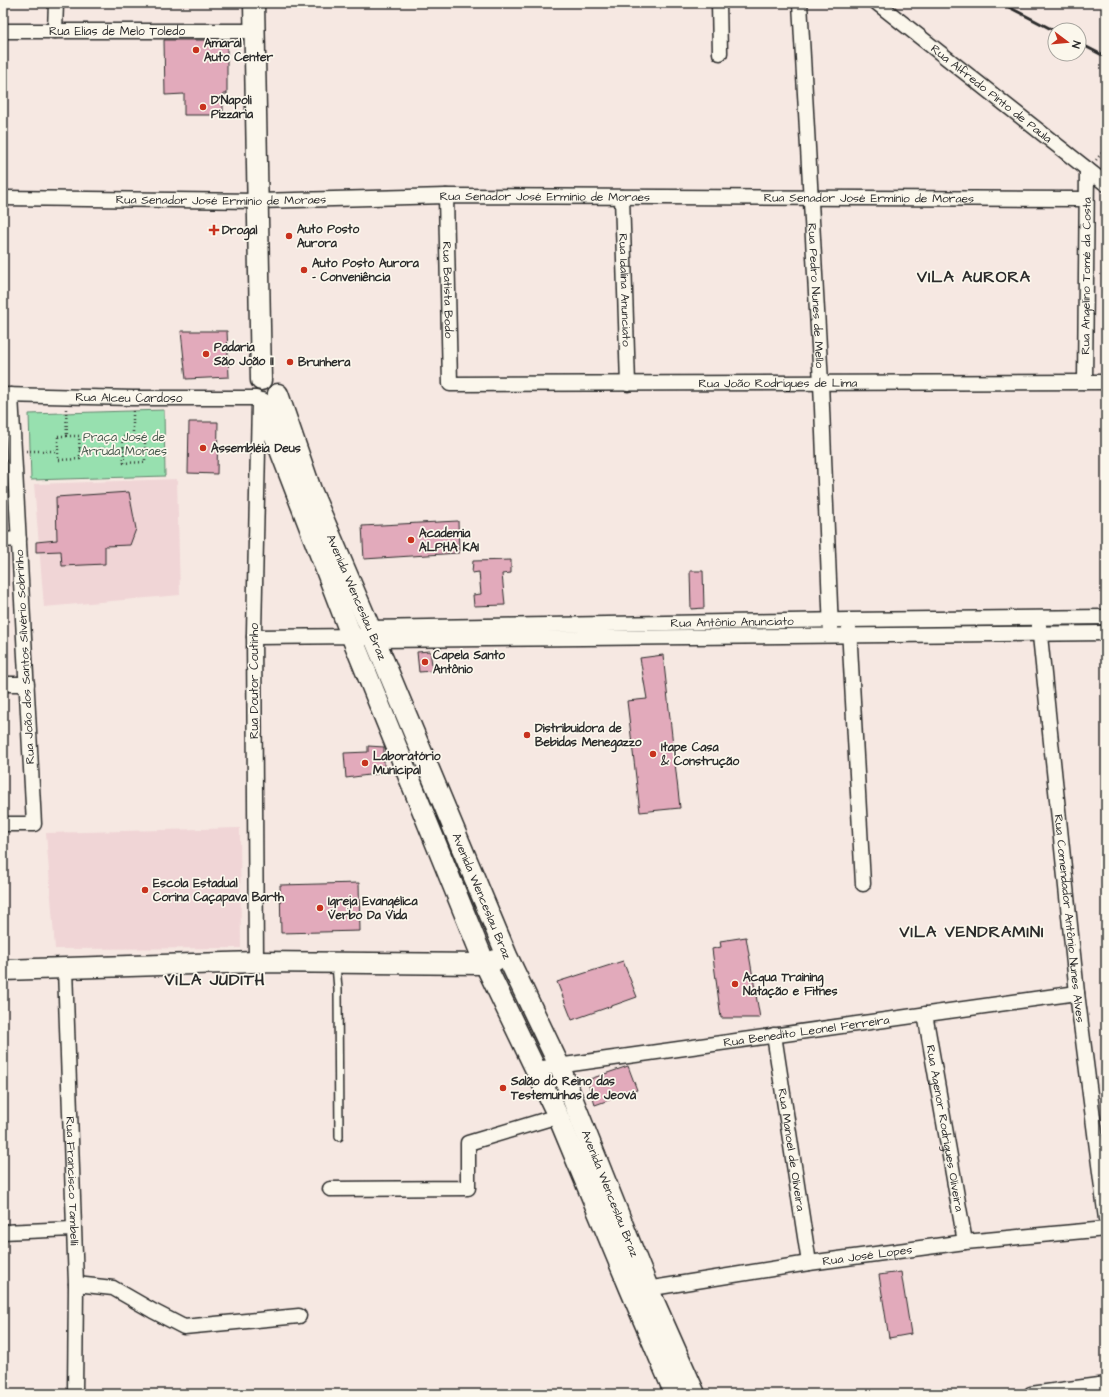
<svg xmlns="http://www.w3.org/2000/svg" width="1109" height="1397" font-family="'Architects Daughter',sans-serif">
	<rect width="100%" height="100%" fill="#f6e8e2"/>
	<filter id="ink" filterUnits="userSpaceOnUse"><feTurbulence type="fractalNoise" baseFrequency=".025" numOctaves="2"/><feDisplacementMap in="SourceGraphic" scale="8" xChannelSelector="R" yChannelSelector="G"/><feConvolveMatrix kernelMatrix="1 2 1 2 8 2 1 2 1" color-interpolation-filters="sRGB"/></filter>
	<g filter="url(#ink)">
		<!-- built -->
		<path fill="#f0d5d6" d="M177,479L180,595L44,607L34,484Z
			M240,828L241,948L55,949L46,833Z"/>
		<!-- green -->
		<path fill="#97e0af" stroke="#61866d" d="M164,410L165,476L31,480L29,414Z"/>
		<!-- building -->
		<path fill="#e2aabb" stroke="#2b2b2b" d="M164,40H227V94H223V115H184V94L165,95Z
			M181,331H227L229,377L186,379Z
			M189,422H218L217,474L188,473Z
			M129,492L136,529L130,545L105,546V564L62,566L61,551L36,552V542L57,540L56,497Z
			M458,521L459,553L364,559L362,526Z
			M511,560V573L502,574L505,605L474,606L473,595L481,594L479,572L472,573L473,561Z
			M690,571H703L704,608L691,609Z
			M430,651L433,671L419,672L417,652Z
			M663,655L680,808L640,812L627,701L647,699L640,658Z
			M368,746L384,747V773L346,778L344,753L368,752Z
			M359,883L360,931L281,933L280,885Z
			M746,937L760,1018H721L712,949L721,947L720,941Z
			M623,961L637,997L572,1020L557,982Z
			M628,1066L637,1090L595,1105L587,1080Z
			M901,1272L911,1334L889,1338L879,1275Z"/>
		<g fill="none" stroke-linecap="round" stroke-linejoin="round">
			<defs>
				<path id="lane" d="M336,965L338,989L339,1137"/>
				<g id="street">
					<path d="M719,3L720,53"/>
					<path id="s1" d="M800,3L821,383L831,630"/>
					<path id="s2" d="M877,3L1106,184"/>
					<path id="s3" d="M3,31H255"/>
					<path d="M55,31L56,3"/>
					<path id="s4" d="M446,196L450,384L1106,382"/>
					<path id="s5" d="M622,197L628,384"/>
					<path id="s6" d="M3,198L258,201L446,196L1086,199"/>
					<path id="s7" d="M1085,382L1087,169"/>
					<path id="s8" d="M3,395L132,398H256"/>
					<path d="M3,540L19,539"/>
					<path id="s9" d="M1039,626L1077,993L1106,1219"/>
					<path d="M849,628L863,884"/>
					<path id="s10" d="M365,634L370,628L848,620L1106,617"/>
					<path d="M254,637L362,636L375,640L1106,633"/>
					<path d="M3,684H27"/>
					<path d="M3,824H34L11,395"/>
					<path d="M256,962L254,632L259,403"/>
					<path id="s11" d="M65,969L76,1284L75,1394"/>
					<path id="s12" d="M925,1014L965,1242"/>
					<path id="s13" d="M774,1035L809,1263"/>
					<path id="s14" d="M536,1069L1077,993"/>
					<path d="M330,1189L468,1188V1143L558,1116"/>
					<path d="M3,1232L73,1229"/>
					<path d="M76,1284L113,1288L153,1311L184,1327L299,1316"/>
					<path id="s15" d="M640,1290L809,1263L965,1242L1106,1229"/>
					<path d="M1031,1394L1106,1384"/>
				</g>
				<g id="secondary">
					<path d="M254,3L261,380"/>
					<path id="s16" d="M278,394L311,490L370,628L507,956L559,1065L648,1288L695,1394"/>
					<path d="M262,403L349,630L485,964L558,1116L631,1291L675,1394"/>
					<path d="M3,970L256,962L485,964L496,960"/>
				</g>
			</defs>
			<!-- lane casing -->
			<use href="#lane" stroke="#2b2b2b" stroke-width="10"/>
			<!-- street casing -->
			<use href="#street" stroke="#2b2b2b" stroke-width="17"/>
			<!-- secondary casing -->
			<use href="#secondary" stroke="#2b2b2b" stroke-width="23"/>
			<!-- path -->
			<path stroke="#2b2b2b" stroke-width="2.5" stroke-dasharray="1 3" stroke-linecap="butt" d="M1096,160L1106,148
				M66,409L67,436
				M133,411V437
				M58,436H79L80,459L58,460Z
				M123,437H145V462L124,463Z
				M79,449L124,448
				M26,451H58"/>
			<!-- lane -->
			<use href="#lane" stroke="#fbf7ec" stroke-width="7"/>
			<!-- street -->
			<use href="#street" stroke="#fbf7ec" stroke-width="14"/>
			<!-- secondary -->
			<use href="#secondary" stroke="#fbf7ec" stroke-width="20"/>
			<!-- rail -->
			<path stroke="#2b2b2b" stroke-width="3" d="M1001,3L1055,31
				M1079,43L1106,57"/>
		</g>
	</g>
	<!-- markers -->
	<g fill="#c8321e" stroke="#fbf7ec" stroke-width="1.5">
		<circle cx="196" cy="50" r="4"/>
		<circle cx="203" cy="107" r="4"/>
		<path d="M212 224h4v4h4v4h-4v4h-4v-4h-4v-4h4z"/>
		<circle cx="289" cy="236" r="4"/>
		<circle cx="304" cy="270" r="4"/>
		<circle cx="206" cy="354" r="4"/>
		<circle cx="290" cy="362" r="4"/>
		<circle cx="203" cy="448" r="4"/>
		<circle cx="411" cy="540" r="4"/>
		<circle cx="425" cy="662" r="4"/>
		<circle cx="527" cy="735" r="4"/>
		<circle cx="653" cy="754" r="4"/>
		<circle cx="365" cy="763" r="4"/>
		<circle cx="145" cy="890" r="4"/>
		<circle cx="320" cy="908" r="4"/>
		<circle cx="735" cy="984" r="4"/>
		<circle cx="503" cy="1088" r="4"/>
	</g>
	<g text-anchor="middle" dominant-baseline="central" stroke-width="3.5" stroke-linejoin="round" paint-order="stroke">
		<!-- street labels -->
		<g font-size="12" fill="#2b2b2b" stroke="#fbf7ec">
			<text stroke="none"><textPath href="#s3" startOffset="114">Rua Elias de Melo Toledo</textPath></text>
			<text stroke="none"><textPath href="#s2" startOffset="146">Rua Alfredo Pinto de Paula</textPath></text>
			<text stroke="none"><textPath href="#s6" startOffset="542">Rua Senador José Ermínio de Moraes</textPath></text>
			<text stroke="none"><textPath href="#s6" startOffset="866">Rua Senador José Ermínio de Moraes</textPath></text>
			<text stroke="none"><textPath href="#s6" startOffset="218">Rua Senador José Ermínio de Moraes</textPath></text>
			<text stroke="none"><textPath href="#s7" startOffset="106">Rua Angelino Tomé da Costa</textPath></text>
			<text stroke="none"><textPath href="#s4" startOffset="94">Rua Batista Bodo</textPath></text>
			<text stroke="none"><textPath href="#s5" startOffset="93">Rua Idalina Anunciato</textPath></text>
			<text stroke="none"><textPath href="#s1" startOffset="293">Rua Pedro Nunes de Mello</textPath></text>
			<text stroke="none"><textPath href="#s4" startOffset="516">Rua João Rodrigues de Lima</textPath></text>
			<text stroke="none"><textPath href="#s8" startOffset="126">Rua Alceu Cardoso</textPath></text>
			<text stroke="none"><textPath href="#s16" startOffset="218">Avenida Wenceslau Braz</textPath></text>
			<text stroke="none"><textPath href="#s10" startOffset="370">Rua Antônio Anunciato</textPath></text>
			<text transform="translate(25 657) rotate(-93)">Rua João dos Santos Silvério Sobrinho</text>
			<text transform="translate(254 681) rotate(-90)">Rua Doutor Coutinho</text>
			<text stroke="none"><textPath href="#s16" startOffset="542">Avenida Wenceslau Braz</textPath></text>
			<text stroke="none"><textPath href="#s9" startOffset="294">Rua Comendador Antônio Nunes Alves</textPath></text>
			<text stroke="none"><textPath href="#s14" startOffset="273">Rua Benedito Leonel Ferreira</textPath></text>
			<text stroke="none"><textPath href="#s12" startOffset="116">Rua Agenor Rodrigues Oliveira</textPath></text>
			<text stroke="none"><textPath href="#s13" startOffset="116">Rua Manoel de Oliveira</textPath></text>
			<text stroke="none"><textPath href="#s11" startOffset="212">Rua Francisco Tambelli</textPath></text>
			<text stroke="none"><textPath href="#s16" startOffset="866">Avenida Wenceslau Braz</textPath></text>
			<text stroke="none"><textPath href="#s15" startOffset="230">Rua José Lopes</textPath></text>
		</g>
		<!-- poi labels -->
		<g font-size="12" font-weight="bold" fill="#2b2b2b" stroke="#fbf7ec" text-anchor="start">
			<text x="204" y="43">Amaral<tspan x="204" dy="14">Auto Center</tspan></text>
			<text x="211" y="100">D'Napoli<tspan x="211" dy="14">Pizzaria</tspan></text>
			<text x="297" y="229">Auto Posto<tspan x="297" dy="14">Aurora</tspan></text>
			<text x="222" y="230">Drogal</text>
			<text x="312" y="263">Auto Posto Aurora<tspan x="312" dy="14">- Conveniência</tspan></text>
			<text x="214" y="347">Padaria<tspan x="214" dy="14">São João II</tspan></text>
			<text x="298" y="362">Brunhera</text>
			<text x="211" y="448">Assembléia Deus</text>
			<text x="419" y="533">Academia<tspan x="419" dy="14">ALPHA KAI</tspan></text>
			<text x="433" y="655">Capela Santo<tspan x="433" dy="14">Antônio</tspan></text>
			<text x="535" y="728">Distribuidora de<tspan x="535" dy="14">Bebidas Menegazzo</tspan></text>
			<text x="661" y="747">Itape Casa<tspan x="661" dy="14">&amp; Construção</tspan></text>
			<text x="373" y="756">Laboratório<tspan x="373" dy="14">Municipal</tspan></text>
			<text x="153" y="883">Escola Estadual<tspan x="153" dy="14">Corina Caçapava Barth</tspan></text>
			<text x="328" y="901">Igreja Evangélica<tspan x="328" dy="14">Verbo Da Vida</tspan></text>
			<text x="743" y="977">Acqua Training<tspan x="743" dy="14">Natação e Fitnes</tspan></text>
			<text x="511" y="1081">Salão do Reino das<tspan x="511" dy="14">Testemunhas de Jeová</tspan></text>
		</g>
		<!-- park labels -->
		<g font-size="12" fill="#46584c" stroke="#fbf7ec">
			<text x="124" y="437">Praça José de<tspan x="124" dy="14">Arruda Moraes</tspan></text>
		</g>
		<!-- district labels -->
		<g font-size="16" font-weight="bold" letter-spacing="1" fill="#2b2b2b" stroke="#fbf7ec">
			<text x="974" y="277">VILA AURORA</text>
			<text x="972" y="932">VILA VENDRAMINI</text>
			<text x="215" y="980">VILA JUDITH</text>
		</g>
	</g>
	<!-- margin -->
	<rect width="1109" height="1397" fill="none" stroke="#fbf7ec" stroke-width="16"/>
	<rect x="8" y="8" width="1093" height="1381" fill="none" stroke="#2b2b2b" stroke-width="1.5" filter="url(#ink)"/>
	<!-- north arrow -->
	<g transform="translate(1067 42) rotate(106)"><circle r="19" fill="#fbf7ec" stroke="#a8a59f"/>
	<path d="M0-3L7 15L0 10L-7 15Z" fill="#c8321e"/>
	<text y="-6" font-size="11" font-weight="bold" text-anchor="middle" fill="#2b2b2b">N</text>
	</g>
</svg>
